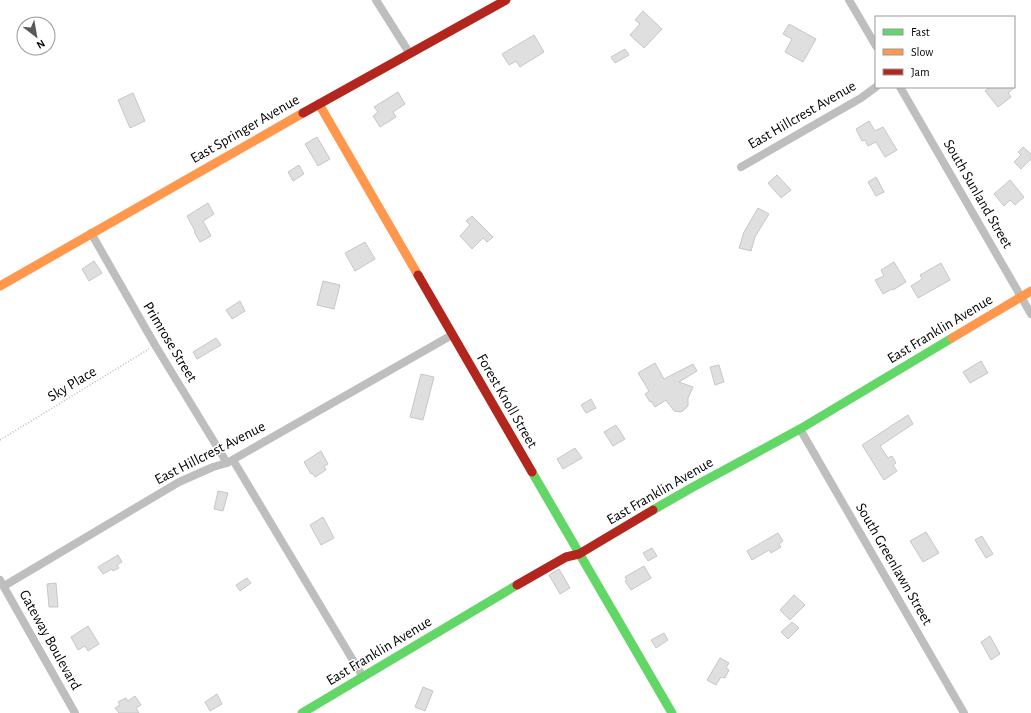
<svg xmlns="http://www.w3.org/2000/svg" width="1031" height="713" font-family="'Alegreya Sans',sans-serif">
	<rect width="100%" height="100%" fill="#fff"/>
	<!-- building -->
	<path fill="#dfdfdf" stroke="#c7c7c7" d="M643,11L662,29L644,48L630,35L640,24L635,20Z
		M789,24L816,39L803,62L785,52L792,39L783,34Z
		M534,35L544,52L520,67L516,61L509,65L502,54Z
		M625,49L629,55L615,63L611,57Z
		M990,87H1015L1008,93L1011,97L998,107L985,91Z
		M398,92L405,104L393,112L396,117L380,127L373,116L378,112L374,107Z
		M133,93L145,121L130,128L118,100Z
		M869,121L875,131L883,127L897,150L885,157L876,142L868,146L865,140L862,141L856,129Z
		M317,137L330,159L318,166L305,144Z
		M1023,147L1031,154V159L1021,169L1014,162L1021,155L1018,152Z
		M299,165L304,174L293,181L288,172Z
		M777,175L791,190L781,198L768,183Z
		M876,177L884,192L876,196L868,182Z
		M1010,180L1024,197L1015,205L1010,200L1004,206L994,194Z
		M208,203L214,214L203,221L211,236L200,242L194,232L195,231L187,216Z
		M758,208L769,214L755,237L751,251L739,248L744,232Z
		M472,216L493,237L487,242L483,238L472,249L460,236L470,225L466,221Z
		M365,242L375,259L355,271L345,253Z
		M94,261L102,273L89,281L82,269Z
		M894,262L906,282L893,290L892,289L883,294L875,280L884,276L881,270Z
		M941,263L950,280L918,298L911,286L922,279L920,275Z
		M323,281L340,285L334,309L317,305Z
		M240,301L245,311L232,319L226,310Z
		M216,338L221,345L197,359L193,352Z
		M981,361L988,373L970,383L963,372Z
		M655,363L664,379L693,364L697,371L679,382L693,387L688,398V406L683,411L680,412L674,411L666,400L655,407L651,401L650,402L645,394L649,391L638,373Z
		M719,365L724,382L715,385L710,367Z
		M421,374L434,377L423,420L410,417Z
		M591,399L596,408L586,413L581,405Z
		M908,415L913,424L880,446L888,458L892,456L896,463L893,465L897,471L884,480L862,445Z
		M616,425L625,439L613,446L604,432Z
		M575,448L582,458L563,469L557,459Z
		M321,451L328,464L324,466L326,470L315,477L312,473L311,474L304,462Z
		M218,491L228,493L223,511L214,509Z
		M323,517L334,538L321,545L310,525Z
		M926,532L939,553L923,562L910,541Z
		M778,533L783,541L779,544L781,547L771,553L769,550L752,560L747,551Z
		M982,536L993,554L986,558L975,540Z
		M652,548L657,556L648,561L643,553Z
		M118,555L122,562L117,565L119,568L113,571L112,569L103,574L98,567Z
		M644,566L651,578L631,590L625,581L627,580L625,577Z
		M559,569L570,588L560,594L549,575Z
		M247,578L251,583L240,591L236,585Z
		M56,583L58,607H49L47,584Z
		M794,595L805,605L790,620L780,610Z
		M792,622L799,628L788,639L781,632Z
		M88,626L99,644L88,651L85,646L78,650L71,637Z
		M664,633L668,640L656,648L651,640Z
		M990,636L1000,654L991,660L981,642Z
		M720,658L729,663L726,668L729,670L725,678L721,677L716,685L707,680Z
		M423,687L433,691L425,711L415,707Z
		M217,694L222,704L210,711L205,702Z
		M135,696L141,705L136,708L139,713H119L115,708L120,705L118,702L126,698L128,701Z"/>
	<g fill="none" stroke-linecap="round" stroke-linejoin="round">
		<!-- path -->
		<path stroke="#b9b9b9" stroke-width="1.5" stroke-dasharray="1 2" stroke-linecap="butt" d="M0,440L149,349"/>
		<!-- street -->
		<path stroke="#bebebe" stroke-width="8" d="M376,0L410,54
			M849,0L876,46
			M900,87L1031,314
			M741,167L861,98L876,87
			M91,233L155,345L227,463
			M800,429L964,713
			M233,460L363,677
			M0,580L75,713
			M4,586L179,482L213,467L227,463L452,335"/>
		<!-- fast -->
		<path stroke="#63d668" stroke-width="9" d="M532,472L672,713
			M653,510L693,487L800,429L952,338
			M302,713L517,585"/>
		<!-- slow -->
		<path stroke="#ff974d" stroke-width="9" d="M319,104L418,275
			M0,286L303,113
			M952,338L1031,291"/>
		<!-- jam -->
		<path stroke="#b3261e" stroke-width="9" d="M303,113L506,0
			M418,275L532,472
			M517,585L566,557L579,554L653,510"/>
	</g>
	<g text-anchor="middle" dominant-baseline="central" stroke-width="3" stroke-linejoin="round" paint-order="stroke">
		<!-- street labels -->
		<g font-size="15" fill="#000" stroke="#fff">
			<text transform="translate(802 115) rotate(-30)">East Hillcrest Avenue</text>
			<text transform="translate(245 129) rotate(-30)">East Springer Avenue</text>
			<text transform="translate(978 194) rotate(60)">South Sunland Street</text>
			<text transform="translate(940 329) rotate(-31)">East Franklin Avenue</text>
			<text transform="translate(170 342) rotate(59)">Primrose Street</text>
			<text transform="translate(72 384) rotate(-31)">Sky Place</text>
			<text transform="translate(507 401) rotate(60)">Forest Knoll Street</text>
			<text transform="translate(210 453) rotate(-27)">East Hillcrest Avenue</text>
			<text transform="translate(660 491) rotate(-30)">East Franklin Avenue</text>
			<text transform="translate(894 564) rotate(60)">South Greenlawn Street</text>
			<text transform="translate(50 640) rotate(61)">Gateway Boulevard</text>
			<text transform="translate(379 651) rotate(-31)">East Franklin Avenue</text>
		</g>
	</g>
	<!-- legend -->
	<rect x="875" y="16" width="140" height="72" fill="#ffffff" stroke="#999999"/>
	<rect x="883" y="29" width="20" height="6" fill="#63d668" stroke="#999999"/>
	<text x="911" y="36" font-size="12" fill="#000000">Fast</text>
	<rect x="883" y="49" width="20" height="6" fill="#ff974d" stroke="#999999"/>
	<text x="911" y="56" font-size="12" fill="#000000">Slow</text>
	<rect x="883" y="69" width="20" height="6" fill="#b3261e" stroke="#999999"/>
	<text x="911" y="76" font-size="12" fill="#000000">Jam</text>
	<!-- north arrow -->
	<g transform="translate(36 36) rotate(149)"><circle r="19" fill="#ffffff" stroke="#999999"/>
	<path d="M0-3L7 15L0 10L-7 15Z" fill="#595959"/>
	<text y="-6" font-size="11" font-weight="bold" text-anchor="middle" fill="#000000">N</text>
	</g>
</svg>
